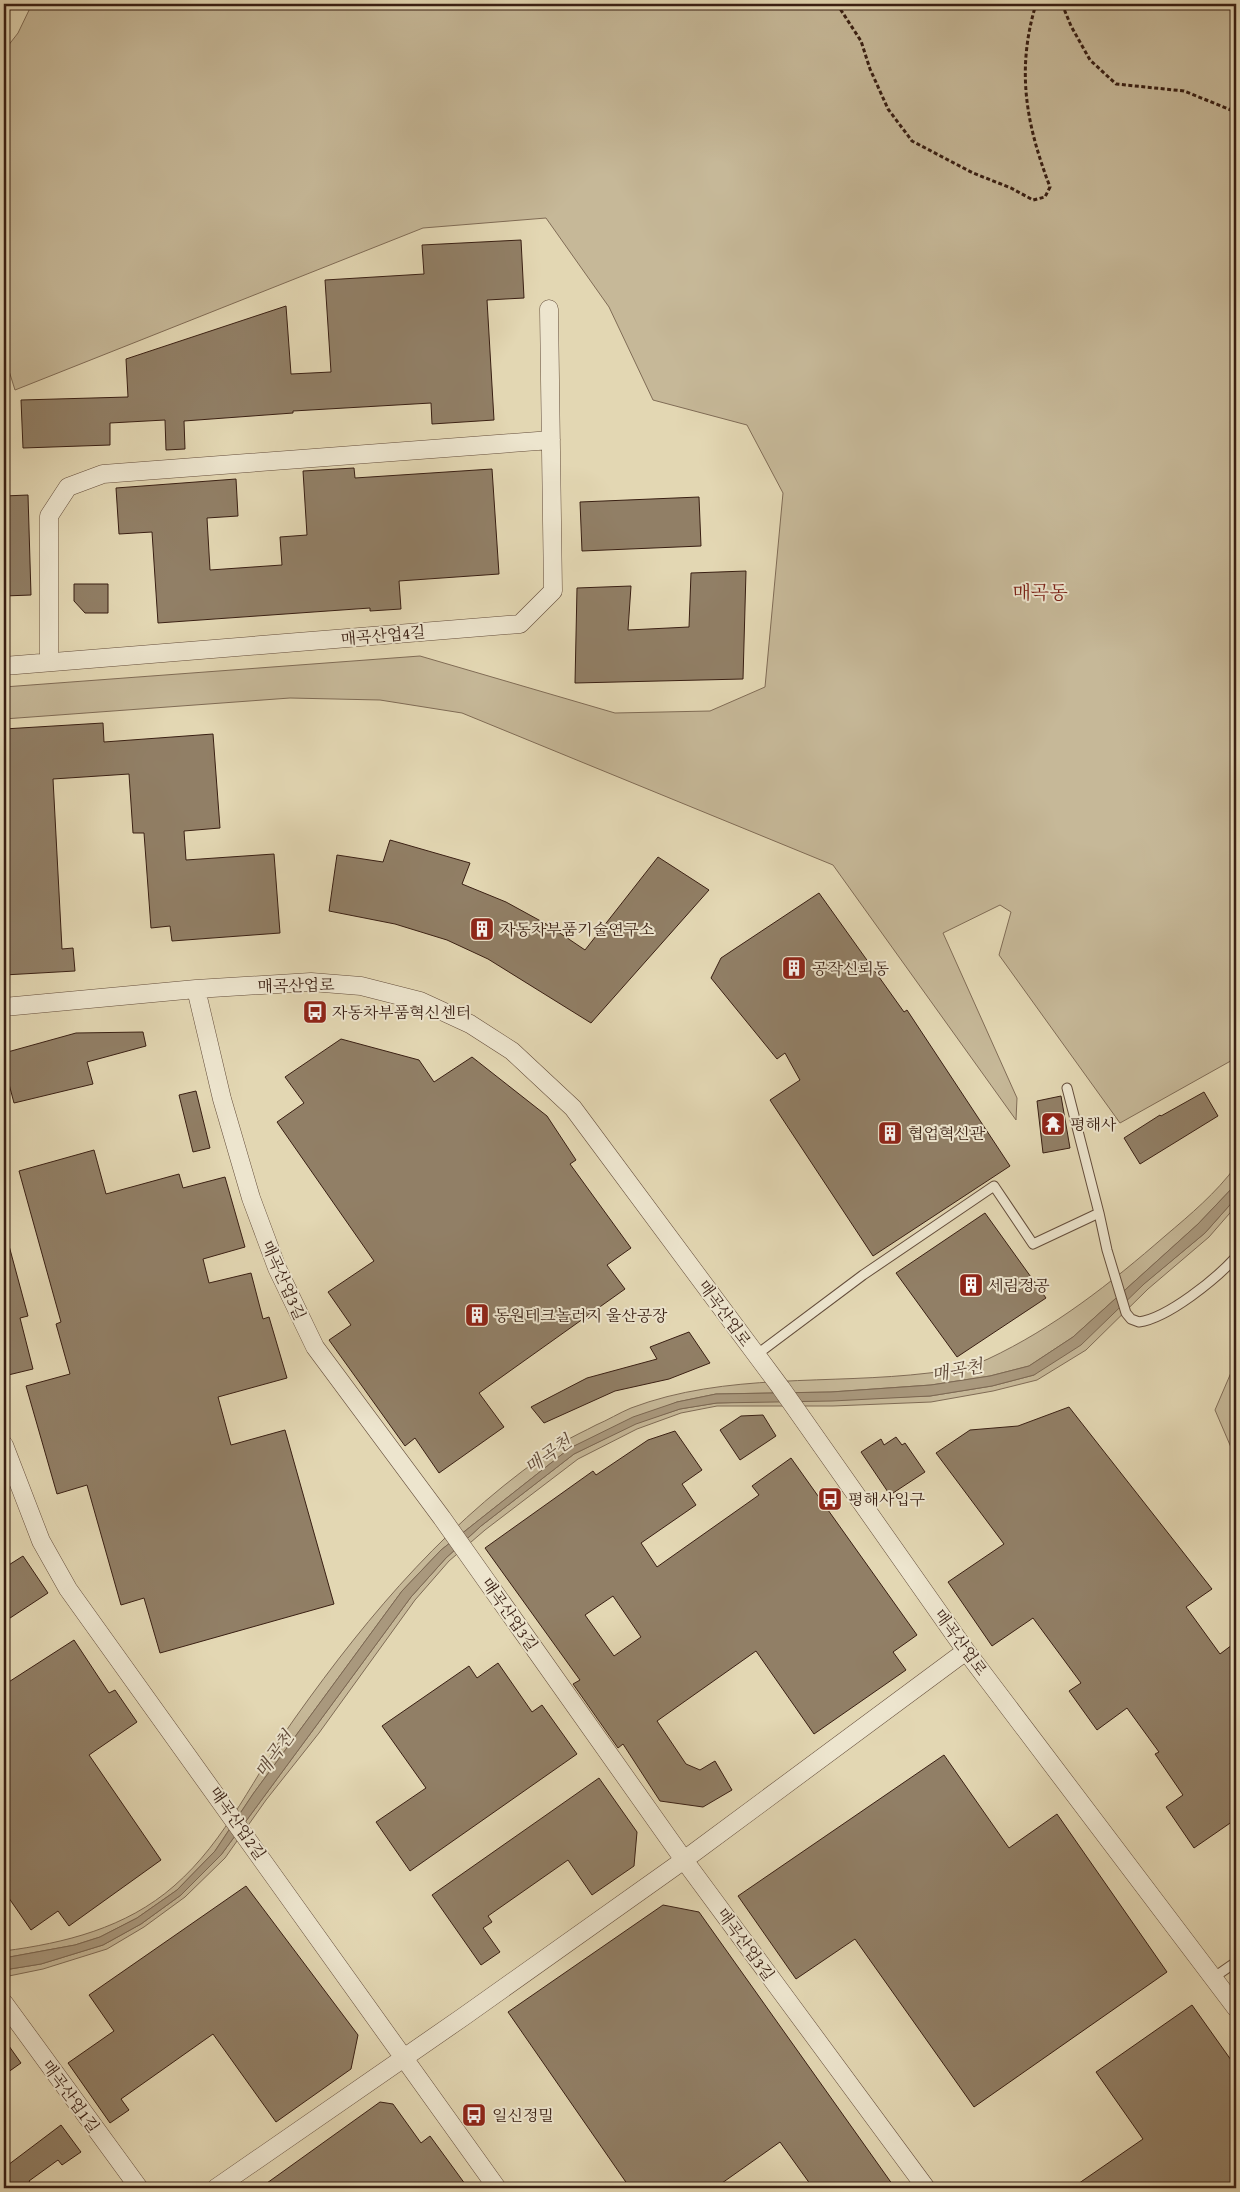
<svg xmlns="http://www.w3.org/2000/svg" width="1240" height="2192" font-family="'Gentium Book Plus','Noto Serif KR',serif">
	<rect width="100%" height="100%" fill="#e3d7b3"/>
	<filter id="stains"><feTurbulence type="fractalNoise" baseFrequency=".004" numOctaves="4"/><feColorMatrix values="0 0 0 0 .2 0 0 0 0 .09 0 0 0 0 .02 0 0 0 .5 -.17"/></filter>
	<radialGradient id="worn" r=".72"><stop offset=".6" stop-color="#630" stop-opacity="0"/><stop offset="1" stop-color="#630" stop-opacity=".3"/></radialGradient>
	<!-- green -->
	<path fill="#c6b898" stroke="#806c56" d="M32,4H1236V1058L1120,1123L999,955L1011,912L1000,905L943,933L1017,1098L1016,1120L833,865L462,713L380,700L290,698L4,719V687L420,656L615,713L710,711L765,687L783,493L747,425L653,400L609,307L546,218L423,228L15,390L4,355V51L18,33Z
		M1236,1166V1184L1198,1224L1073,1337L1029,1366L990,1376L931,1385L831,1392L716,1394L677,1402L570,1448L441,1550L402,1591L253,1794L215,1851L177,1890L137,1918L100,1937L75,1945L4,1958V1951C65,1943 126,1928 174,1886C227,1840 255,1774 295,1718C371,1611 452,1516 562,1443C573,1436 585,1431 596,1425C608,1420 619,1413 631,1408C726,1372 830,1385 929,1373C947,1371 971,1367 988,1359C1054,1328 1111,1283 1165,1236C1191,1214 1216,1193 1236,1166Z
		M1236,1198V1206L1209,1237L1148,1289L1086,1350L1037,1380L993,1391L931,1402L833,1406H717L681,1413L637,1429L578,1459L485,1530L449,1561L415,1600L319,1733L266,1800L225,1858L185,1897L144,1927L107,1949L43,1969L4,1977V1970L41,1964L103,1945L141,1924L181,1895L221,1855L411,1597L446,1558L481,1526L574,1454L636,1423L680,1409L716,1403L930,1396L992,1386L1034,1375L1205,1233Z
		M1236,1361V1459L1215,1410Z"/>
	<!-- water -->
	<path fill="#a9987d" stroke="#7c6853" d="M1236,1184V1198L1205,1233L1144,1284L1081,1345L1034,1375L992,1386L930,1396L832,1401L717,1403L680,1409L636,1424L574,1454L481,1526L446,1558L411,1597L221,1855L181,1895L141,1924L103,1945L41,1964L4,1970V1958L75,1945L100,1937L137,1918L177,1890L215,1851L253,1794L402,1591L441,1550L570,1448L633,1417L677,1402L716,1394L831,1392L931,1385L990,1376L1029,1366L1073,1337L1198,1224Z"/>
	<!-- building -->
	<path fill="#917f66" stroke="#391f13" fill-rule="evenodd" d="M521,240L524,298L487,300L494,420L432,424L431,403L293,411V413L184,421L185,449L166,450L165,420L110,423V445L23,448L21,400L128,397L126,359L286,306L291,374L331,372L325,280L424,274L422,245Z
		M354,468L355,478L492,469L499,574L399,581L401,609L370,611V608L158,623L152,532L119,534L116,488L236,479L238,516L207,518L210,570L282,565L280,537L307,535L303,471Z
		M28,495L31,595L4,596V496Z
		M699,497L701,546L582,551L580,502Z
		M746,571L743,679L575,683L577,588L631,586L628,630L689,627L691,573Z
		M74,584H108V613H85L74,601Z
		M103,723L104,742L213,734L220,828L184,831L186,860L274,854L280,933L172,941L170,926L151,928L144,833H133L129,774L53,779L62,949L73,948L75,971L4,975V953H7L4,888V729Z
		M390,840L470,863L462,884L506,902L548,925L585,950L658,857L709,890L591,1023L488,959L447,940L395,924L329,911L337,855L383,862Z
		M819,893L904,1012L907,1010L1010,1166L873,1256L770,1100L800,1080L785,1053L777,1059L711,978L721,958Z
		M143,1032L146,1046L87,1062L93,1084L14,1103L4,1065V1053L76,1033Z
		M341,1039L419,1060L434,1082L472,1057L547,1116L576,1160L570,1164L631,1248L607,1265L625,1289L479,1393L504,1427L439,1473L415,1438L405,1446L329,1340L351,1325L328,1292L374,1261L277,1122L304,1103L285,1077Z
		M196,1091L210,1148L193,1152L179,1095Z
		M1204,1092L1218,1116L1140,1164L1124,1138L1160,1115L1161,1116Z
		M1061,1096L1070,1148L1043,1153L1037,1101Z
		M94,1150L106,1194L179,1174L183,1188L225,1177L245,1247L203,1259L209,1283L251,1273L263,1319L269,1317L287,1378L218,1397L231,1445L285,1430L334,1604L160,1653L144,1598L121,1605L87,1485L57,1494L26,1386L70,1374L56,1324L61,1322L19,1171Z
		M985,1213L1046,1298L957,1357L896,1273Z
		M4,1242H8L28,1316L20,1318L33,1369L4,1376Z
		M689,1332L710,1363L669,1379L615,1391L544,1423L531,1407L587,1378L657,1359L650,1347Z
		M1069,1407L1212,1589L1186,1607L1220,1654L1236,1642V1819L1194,1848L1166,1807L1183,1795L1155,1754L1159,1752L1127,1708L1097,1730L1069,1691L1081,1683L1033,1618L992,1646L948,1582L1004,1544L936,1453L970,1430L1018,1426Z
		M763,1415L776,1436L740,1460L720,1430L741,1416Z
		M675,1431L702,1470L682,1484L696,1505L641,1543L657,1567L759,1495L752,1486L791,1458L917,1635L893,1652L906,1670L814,1734L756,1651L657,1721L686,1764L700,1770L715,1761L732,1790L703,1807L660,1801L623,1744L618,1748L573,1684L580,1680L485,1548L593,1471L596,1475L648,1440ZM613,1596L641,1637L614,1656L585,1615Z
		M896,1437L902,1445L905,1443L925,1472L890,1495L861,1452L881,1439L884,1445Z
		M23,1556L48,1593L4,1622V1568Z
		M74,1640L109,1693L115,1690L137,1722L89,1755L161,1860L69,1926L58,1911L31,1930L4,1891V1685Z
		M498,1663L532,1712L542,1705L577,1754L410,1871L376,1822L426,1788L382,1726L469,1666L477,1678Z
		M944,1755L1009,1848L1057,1814L1167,1972L974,2107L855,1939L796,1979L738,1896Z
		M599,1778L637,1832L634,1866L592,1895L568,1860L488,1916L492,1922L483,1928L500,1952L481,1965L432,1895Z
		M246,1886L358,2035L351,2069L276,2122L213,2034L121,2099L129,2110L110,2123L68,2063L114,2031L89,1995Z
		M663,1905L699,1912L895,2188H813L780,2142L715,2188H630L508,2012Z
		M1192,2005L1236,2067V2188H1072L1143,2139L1096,2072Z
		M4,2039L21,2063L4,2075Z
		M380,2102L393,2104L421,2143L430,2136L468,2188H260Z
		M61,2125L81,2152L62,2165L58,2160L29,2181L34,2188H4V2168Z"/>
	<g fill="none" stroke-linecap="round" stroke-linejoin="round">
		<defs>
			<path id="lane" d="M1099,1213L1107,1250L1126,1313L1131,1319L1139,1322C1168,1318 1216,1279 1236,1257
				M756,1355L863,1275L994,1186L1033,1244L1099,1213L1067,1088
				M1213,1978L1236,1962"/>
			<path id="street" d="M49,662V516L68,487L103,474L551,440
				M4,666L520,624L553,591L549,309
				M196,989L222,1099L251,1198L277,1268L315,1347L442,1518L684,1860L926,2188
				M4,1007L196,989L311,982L361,986L420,1001L470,1024L512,1051L573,1108L781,1388L966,1651L1236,2008
				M4,1445L41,1541L68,1589L497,2188
				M4,2003L139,2188
				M216,2188L463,2017L684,1860L966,1651"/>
		</defs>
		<!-- lane casing -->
		<use href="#lane" stroke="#644d3b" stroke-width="11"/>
		<!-- street casing -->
		<use href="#street" stroke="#644d3b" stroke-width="19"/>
		<!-- path -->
		<path stroke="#391f13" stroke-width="3" stroke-dasharray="4 2.5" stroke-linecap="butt" d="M837,4L861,41L870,69L888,109L912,141L973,173L1011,188L1033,200L1045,197L1050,187C1026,124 1016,70 1036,4
			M1062,4L1071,26L1090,60L1116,84L1184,91L1236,112"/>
		<!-- lane -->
		<use href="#lane" stroke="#ede5ce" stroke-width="9"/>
		<!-- street -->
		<use href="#street" stroke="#ede5ce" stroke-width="18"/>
	</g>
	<!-- icons -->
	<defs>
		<symbol id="building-square" viewBox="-11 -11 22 22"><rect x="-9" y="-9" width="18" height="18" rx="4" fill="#8f2418" stroke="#ede5ce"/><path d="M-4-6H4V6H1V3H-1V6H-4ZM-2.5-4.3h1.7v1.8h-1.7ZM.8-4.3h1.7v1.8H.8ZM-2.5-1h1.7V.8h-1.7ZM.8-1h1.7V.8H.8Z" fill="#fff"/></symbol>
		<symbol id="bus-square" viewBox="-11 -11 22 22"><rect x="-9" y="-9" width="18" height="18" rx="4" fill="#8f2418" stroke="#ede5ce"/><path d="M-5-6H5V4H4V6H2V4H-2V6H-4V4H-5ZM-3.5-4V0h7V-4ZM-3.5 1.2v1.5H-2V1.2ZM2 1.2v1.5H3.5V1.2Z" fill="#fff"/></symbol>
		<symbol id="temple-square" viewBox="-11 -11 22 22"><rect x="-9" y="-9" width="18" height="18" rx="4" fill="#8f2418" stroke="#ede5ce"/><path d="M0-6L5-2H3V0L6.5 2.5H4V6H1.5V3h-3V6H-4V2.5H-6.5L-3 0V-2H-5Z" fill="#fff"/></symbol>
	</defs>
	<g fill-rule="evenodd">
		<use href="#building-square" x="468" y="915" width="28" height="28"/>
		<use href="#building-square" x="780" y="954" width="28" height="28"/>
		<use href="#bus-square" x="301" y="998" width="28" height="28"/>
		<use href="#temple-square" x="1039" y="1110" width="28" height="28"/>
		<use href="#building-square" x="876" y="1119" width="28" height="28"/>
		<use href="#building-square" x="957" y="1271" width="28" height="28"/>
		<use href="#building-square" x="463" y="1301" width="28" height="28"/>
		<use href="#bus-square" x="816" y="1485" width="28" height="28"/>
		<use href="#bus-square" x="460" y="2101" width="28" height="28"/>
	</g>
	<g text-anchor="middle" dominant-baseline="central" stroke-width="4" stroke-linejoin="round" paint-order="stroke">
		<!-- street labels -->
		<g font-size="16" fill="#391f13" stroke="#ede5ce">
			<text transform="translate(383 635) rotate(-5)">매곡산업4길</text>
			<text transform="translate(296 985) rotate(-1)">매곡산업로</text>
			<text transform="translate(284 1280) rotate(66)">매곡산업3길</text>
			<text transform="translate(725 1313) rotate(54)">매곡산업로</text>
			<text transform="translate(510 1614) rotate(55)">매곡산업3길</text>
			<text transform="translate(961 1642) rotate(54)">매곡산업로</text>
			<text transform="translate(238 1823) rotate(55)">매곡산업2길</text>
			<text transform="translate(746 1944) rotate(54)">매곡산업3길</text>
			<text transform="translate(71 2096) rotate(54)">매곡산업1길</text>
		</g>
		<!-- poi labels -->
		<g font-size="16" fill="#391f13" stroke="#ede5ce" text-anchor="start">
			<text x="500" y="929">자동차부품기술연구소</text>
			<text x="812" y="968">공작신뢰동</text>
			<text x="332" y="1012">자동차부품혁신센터</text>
			<text x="1070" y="1124">평해사</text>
			<text x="908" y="1133">협업혁신관</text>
			<text x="988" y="1285">세림정공</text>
			<text x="494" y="1315">동원테크놀러지 울산공장</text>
			<text x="848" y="1499">평해사입구</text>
			<text x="492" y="2115">일신정밀</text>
		</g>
		<!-- water labels -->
		<g font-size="18" font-style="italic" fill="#604938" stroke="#ede5ce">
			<text transform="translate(957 1370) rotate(-11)">매곡천</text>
			<text transform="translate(548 1454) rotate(-35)">매곡천</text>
			<text transform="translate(274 1754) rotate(-54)">매곡천</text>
		</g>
		<!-- quarter labels -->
		<g font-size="19" fill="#7a1f14" stroke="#ede5ce">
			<text x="1040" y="592">매곡동</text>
		</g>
	</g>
	<!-- margin -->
	<rect width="1240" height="2192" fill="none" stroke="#e3d7b3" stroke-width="20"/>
	<rect x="5" y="5" width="1230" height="2182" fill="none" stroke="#391f13" stroke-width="2.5"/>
	<rect x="10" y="10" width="1220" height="2172" fill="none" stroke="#391f13"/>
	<rect width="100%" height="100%" filter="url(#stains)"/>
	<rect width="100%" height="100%" fill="url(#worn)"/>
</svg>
